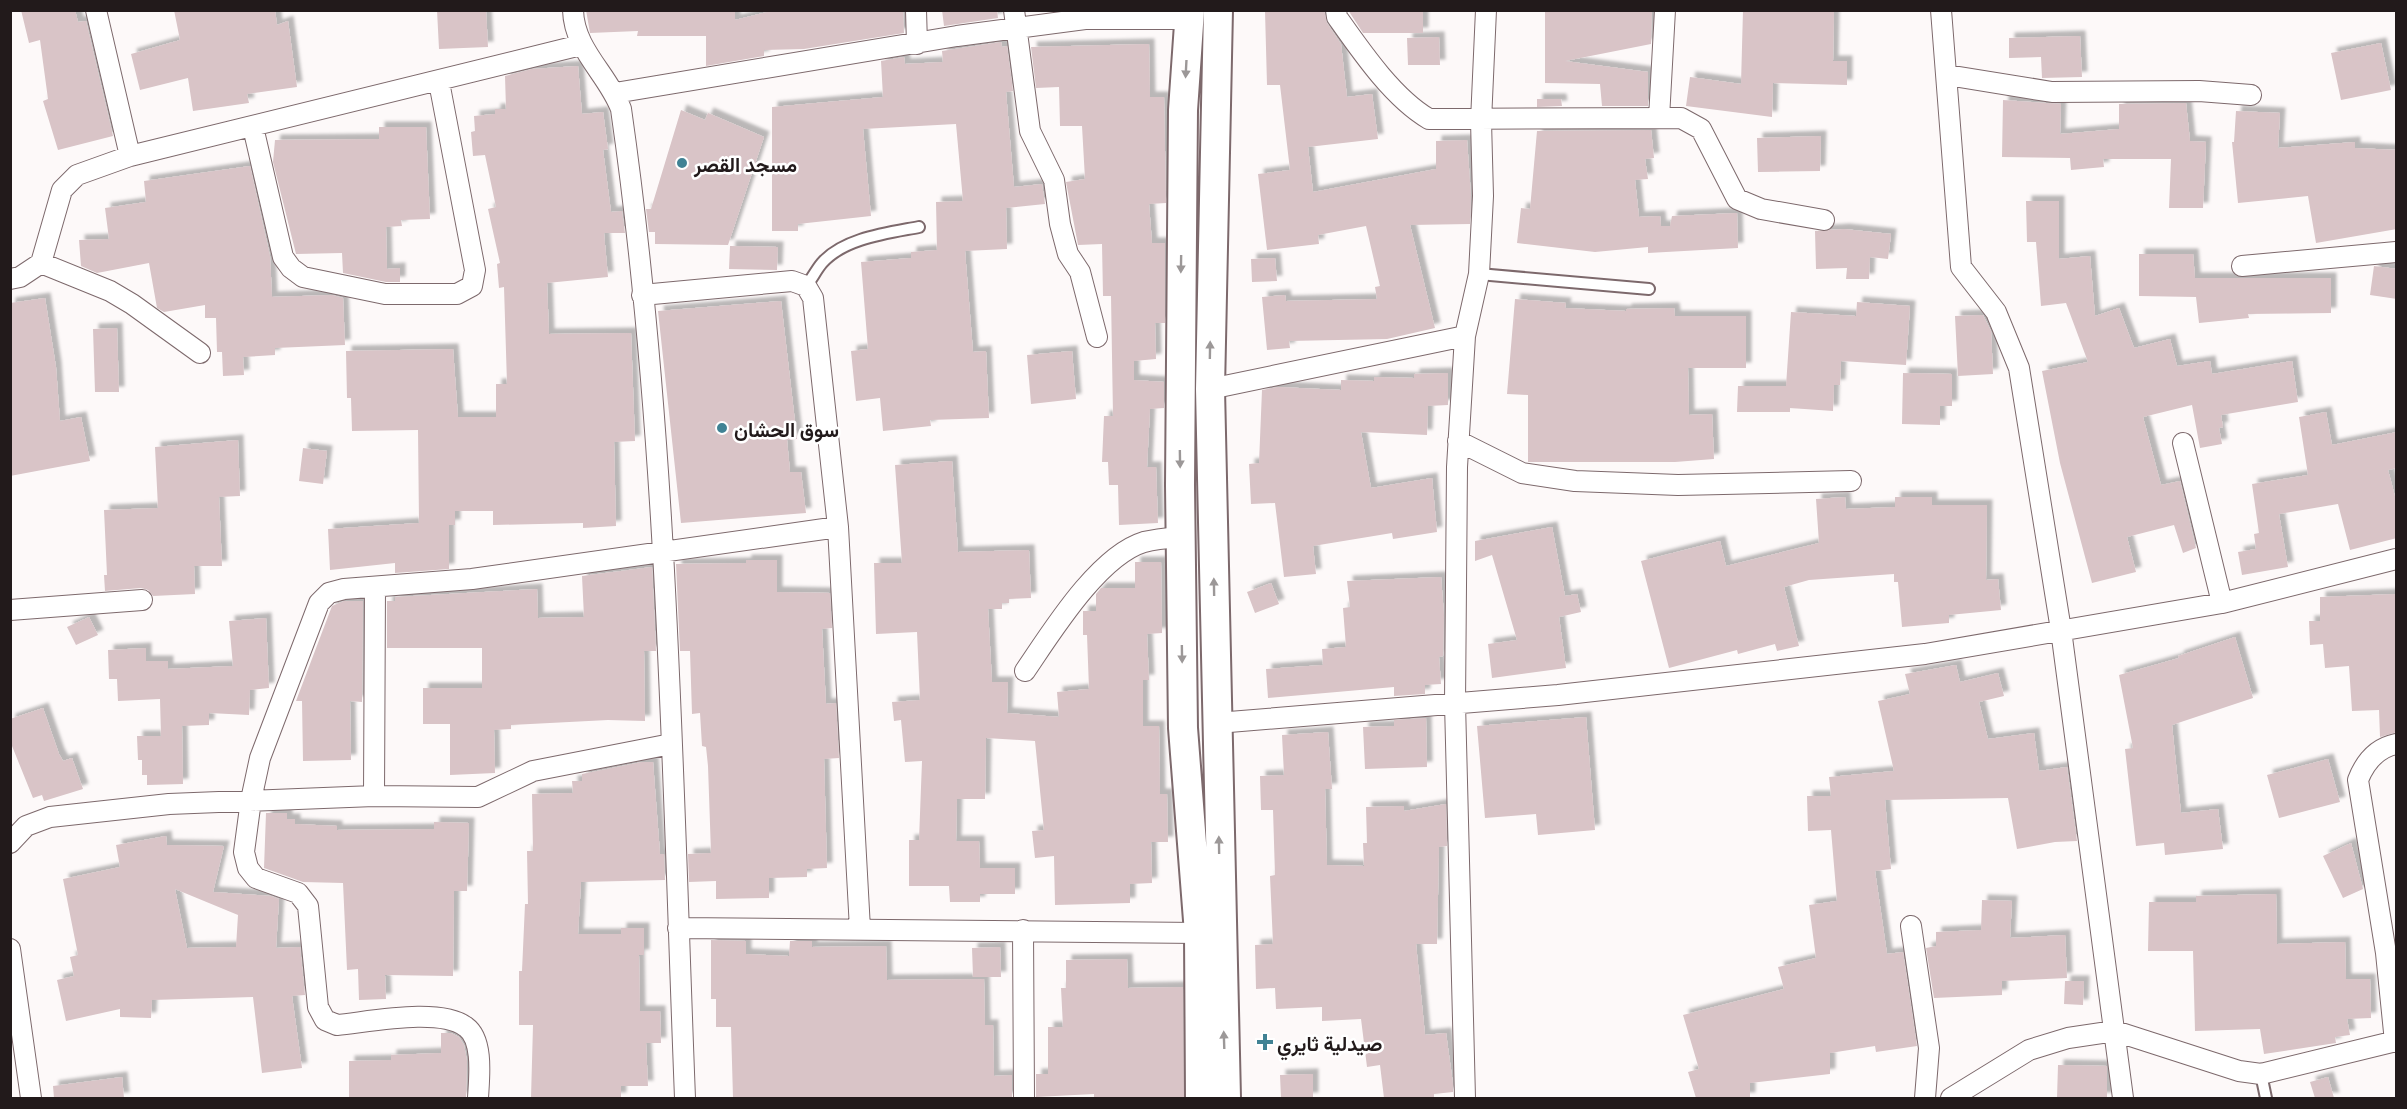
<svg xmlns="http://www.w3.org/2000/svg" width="2407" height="1109" font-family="'Playfair Display',Vazirmatn,serif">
	<defs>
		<filter id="shadow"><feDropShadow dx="5.5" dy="-5.5" stdDeviation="1.5" flood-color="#0004"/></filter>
	</defs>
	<rect width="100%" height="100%" fill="#fdf9f9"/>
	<!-- building -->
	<path fill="#d9c4c7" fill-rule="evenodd" filter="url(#shadow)" d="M21,10H75L78,22L86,21L113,136L58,150L43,101L48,99L40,40L29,43Z
		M174,10H275L277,25L288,21L297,87L247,94L249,103L193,111L188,78L140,90L131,54L180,40Z
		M437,10H486L488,47L439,49Z
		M586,10H735V20L775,10H903L904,33L804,49L764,50V56L706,66V36H637L638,31L590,33Z
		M942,10H997L998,18L944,26Z
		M1324,10L1327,23L1341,44L1347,97L1372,94L1378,139L1308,147L1313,192L1436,169V141L1467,140L1471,196L1470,224L1410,225L1435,328L1387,339L1289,341L1290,348L1267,350L1262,297L1285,295L1286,301L1377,299L1375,287L1380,286L1366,226L1318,235L1319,244L1267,250L1258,174L1290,170L1280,85H1267L1265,11Z
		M1348,10H1423V33H1363Z
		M1545,10H1652L1651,44L1565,61L1648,72V106H1602L1600,84L1545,83Z
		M1743,10H1834L1833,61H1847V85L1773,83L1772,117L1686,106L1690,77L1741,84Z
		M2080,36L2082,77L2042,78L2041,57L2009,58V38Z
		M1439,37L1440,65H1408L1407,38Z
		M1001,42L1002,47L1007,46L1013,91L1006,92L1014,187L1042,184L1045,204L1006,208L1007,249L965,251L973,352L986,351L989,418L930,420L931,426L883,431L880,398L856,401L851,351L868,349L861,262L911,258V252L937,250L936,202L963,201L956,124L863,129L871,216L798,224V231H772V107L883,97L881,61L904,57L905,64L943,62L942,51Z
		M2381,43L2391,90L2341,100L2331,53Z
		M1149,44L1150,97H1164L1166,203L1149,204L1152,243H1165V323H1155L1156,359L1134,361V380L1164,382V408L1150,409L1147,467H1156L1158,523L1119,525L1118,485H1109L1108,462H1102L1104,416H1113L1111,296H1103L1102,244L1078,245L1066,182L1085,179L1082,126H1060L1059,87L1036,88L1031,47Z
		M578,66L582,114L603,112L608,149L603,150L611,212L622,211L625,233H604L608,277L547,283L549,334L631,333L635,441L614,442L616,526L583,528V523L493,525V511H455V525H449V569L395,573V563L330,570L328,529L419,523L418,430L352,431L351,398H347L346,351L453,349L458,417H496V384H507L504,287L499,288L497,264L500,263L488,209L496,207L485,155L473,156L471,132L475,131L474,116L495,114V109H506L505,76L532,69Z
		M1537,99H1561L1562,106L1537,107Z
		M2003,100L2061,104L2060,134L2119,129V104L2186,103L2190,141L2206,142L2203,208H2169L2171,159H2103L2104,167L2071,170L2070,158L2002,157Z
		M681,110L705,120L708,113L764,137L728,245L655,244V232H649L646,209H651Z
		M2236,111L2280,113L2278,148L2355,142V148L2397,150V229L2316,243L2308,196L2238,203L2232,142H2234Z
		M379,127H426L430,219L401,220L402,226L386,227L387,269L400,268V282H386L343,273L342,253L296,254L273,162L275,140L379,139Z
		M1651,130L1654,158L1645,159L1648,179L1635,180L1639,217L1660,216L1661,226H1670L1672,216L1737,213L1738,248L1648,253V247L1595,252L1517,243L1521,208L1530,209L1537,131Z
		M1821,136L1820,171L1758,172L1757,138Z
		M250,166L270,256L272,297L332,295L343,298L345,345L275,348V355L243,357L244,375L223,376L222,352H217L216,318H205V305L164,312L157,308L149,263L97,273L81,266L79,240L109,239L105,208L146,202L144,181Z
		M2026,201H2059V259L2090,256L2095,316L2119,308L2134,348L2170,339L2177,366L2210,361L2212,374L2292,361L2298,402L2221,415L2223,427L2219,428L2222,444L2200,448L2192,405L2143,417L2161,485L2180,481L2196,548L2183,553L2174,525L2127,537L2136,572L2092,583L2060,463L2042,371L2088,362L2066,303L2041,306L2036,242H2027Z
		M1844,229L1891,234L1888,259L1870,257L1869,279H1846L1847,268L1816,269L1815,231Z
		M730,246L778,247L777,270L729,269Z
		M2139,254H2193L2195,278H2331V313L2248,314L2249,318L2199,323L2196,297L2139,296Z
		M1275,258L1277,281L1252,282L1251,259Z
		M2374,266L2397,269V299L2370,295Z
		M45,298L56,367L60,421L81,417L90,461L10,476V303Z
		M1515,299L1566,303L1565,308L1626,311V309L1674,308L1675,316H1746V368H1688L1689,415L1712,414L1714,459L1675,462H1528V395L1507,394Z
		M781,301L797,439L787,440L790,472H801L806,513L681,523L658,311Z
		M1857,302L1910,306L1906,365L1841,361L1840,385H1834L1833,411L1790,408V412H1737L1738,386H1786L1791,312L1856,316Z
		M1983,315L1991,331L1993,374L1958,376L1955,316Z
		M117,328L119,392H95L93,329Z
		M1072,351L1076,399L1031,404L1027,355Z
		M1448,373V405L1428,406L1427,435L1361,432L1371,488L1432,478L1437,532L1393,539L1392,533L1313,546L1316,574L1284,577L1275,503L1251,504L1249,464L1259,463L1262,390L1278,387L1341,390V380L1374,381V377L1414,378V374Z
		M1903,373L1952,374V406H1940V425L1902,424Z
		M2326,412L2332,445L2397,432V468L2388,470L2397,504V538L2350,550L2338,504L2279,514L2288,567L2242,575L2238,552L2256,549L2254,534L2259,533L2252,484L2308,475L2299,417Z
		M238,440L240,496L219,497L222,566H194L195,594L153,596L148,590L141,588L105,591L104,575H107L104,510L158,508L155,447Z
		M303,448L327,451L323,484L299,481Z
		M952,461L958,552L1029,550L1031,598L1009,599V603H1002V609H988L992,682H1008L1007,713L1059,717L1057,692L1089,689L1087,635H1083V611H1096V594L1101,588H1135V562H1161L1162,633L1147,634L1149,680H1143V726H1159L1160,794H1167L1168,842H1151L1152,883L1130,884V903L1055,905L1054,856L1035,858L1032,831L1044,830L1035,741L986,738L985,799H957L956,841H979L980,868H1015V894H980V902H950L949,886H909V840H919L922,761L905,762L901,720L894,721L892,702L920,700L917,632L876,634L874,563H902L895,465Z
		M1845,497L1846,509L1895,507V497H1932V505H1987L1986,580L1998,579L2001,610L1949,615V623L1902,627L1898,582H1894V574L1809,580L1784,587L1799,646L1777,651L1775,644L1738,654L1737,650L1669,668L1641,561L1720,541L1726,566L1819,543L1816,499Z
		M1552,527L1565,596L1577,594L1581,612L1559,617L1566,668L1492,678L1488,644L1517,640L1492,555L1475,561V541Z
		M746,560H777V592L830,593L832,628L822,629L826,704L836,703L839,758L824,759L827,868L807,869V877L769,878V898L716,899V881L689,882L688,854L711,853L708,766L706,747L702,746L700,713L692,714L690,651H680L676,564L746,563Z
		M652,567L656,651H644L645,721L608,720L511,725V729L494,730L495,773L450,775V724H423V688H482V648H387V601H395V597L537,589L538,618L584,617L582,576Z
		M1441,577L1444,615L1443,656L1439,657L1441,684L1425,685V694L1394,696V687L1268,698L1266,669L1323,665L1322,649L1346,647L1343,608L1350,607L1347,581Z
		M1271,583L1279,604L1255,613L1247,592Z
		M2397,594V732L2380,737L2379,710L2352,711L2349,666L2325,668L2323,644L2310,645L2309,621H2320V597Z
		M344,601H363L362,702L350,701L351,760L303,761L302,701H296L332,606Z
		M89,617L98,635L76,645L67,627Z
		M266,618L269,688L250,690L249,715L209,713V725L182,726L183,784L147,785V775H142V760H138L137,736H161L160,699L118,701L117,679H109L108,650L146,648V661H168V669L233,666L229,621Z
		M2235,637L2253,698L2172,725L2181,813L2218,809L2223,849L2165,855L2164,843L2136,846L2125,749L2133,748L2119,675L2179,658L2178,656Z
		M1956,665L1960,682L1998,673L2004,696L1979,702L1988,739L2034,733L2039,771L2067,767L2077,841L2055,842L2017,849L2008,798L1885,800L1891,869L1875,871L1887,954L1903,952L1917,1046L1876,1052L1875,1046L1830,1053V1074L1750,1083V1098H1696L1688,1072L1699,1069L1683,1015L1784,989L1778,967L1816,958L1809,905L1837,901L1831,830L1808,831L1807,796H1831L1829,777L1894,771L1878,701L1910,694L1905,674Z
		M43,708L59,754L63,761L72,758L83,789L44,801L42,795L33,798L10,741V719Z
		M1586,717L1595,830L1538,835L1536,814L1485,818L1477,726Z
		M1426,718L1427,767L1365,769L1363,727L1394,726V720Z
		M1328,732L1332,789H1325L1327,865L1364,866L1363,843H1367L1366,807L1404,806V811L1446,804L1447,846L1439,847L1437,944H1416L1425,1035L1446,1033L1453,1084V1092L1434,1094V1098H1384L1380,1065L1367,1067L1361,1019L1322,1021V1007L1276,1009L1275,988L1256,989L1255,945L1273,944L1270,876L1275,875L1273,810H1261L1260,776L1284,775L1282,735Z
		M2328,759L2340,802L2279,818L2267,775Z
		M642,762H653L660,854H664L665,880L581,882L578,934H621V928H644V955H639L640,1011H660L661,1043H646L648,1086H621V1098H531L533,1025H519V971H522L525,904H528L527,851H533L532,794L573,793L572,781H582V774Z
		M266,813H287V819H295V824L337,826V830L434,829V822L469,823L467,891H454L453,976L385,975L386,999L359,1000L358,969L347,970L343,883L303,882L264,868Z
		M166,836L167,845L224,846L213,892L271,896L279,899L276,948L300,947L305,995L292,996L302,1068L262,1073L253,997L152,1000L151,1018L120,1017V1009L66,1021L57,980L74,976L70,957L78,955L63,879L120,867L116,845ZM175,889L238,915L236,947L187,948Z
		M2351,843L2363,889L2343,898L2323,856Z
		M2276,894L2277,944L2345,942L2346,979H2370L2371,1018L2347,1019L2350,1035L2335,1037L2336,1043L2264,1054L2260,1029L2195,1031L2193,951H2148L2149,902H2196V896Z
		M1982,900L2012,901L2010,938L2065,935L2067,978L2002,981V995L1934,998L1926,948L1936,946V932L1981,930Z
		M711,940L746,941V954L789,956L790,941H812V947L886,946L887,980L984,979L985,1025H993L994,1076L1012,1075V1098H733L731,1027H716V999H711Z
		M1000,947L1001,977H973L972,948Z
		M1127,959L1128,988L1183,987L1184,1098H1094V1094L1036,1097V1074H1048V1027H1063L1061,988H1066V960Z
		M2065,981H2084L2083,1005L2064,1004Z
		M441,1033H451L459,1037L464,1045L467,1061L466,1098H349V1061L391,1060V1055L441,1053Z
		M2058,1065L2107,1066V1098H2057Z
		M1313,1074V1098H1281L1280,1075Z
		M122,1077L124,1098H54L53,1086Z
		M2328,1077L2334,1098H2315L2310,1082Z"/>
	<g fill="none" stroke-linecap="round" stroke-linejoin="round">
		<defs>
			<path id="lane" d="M1479,274L1649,289
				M806,286C812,279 816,270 822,263C844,238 888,233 919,227
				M2261,1074L2266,1098"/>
			<path id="street" d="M96,10L130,156
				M573,10C574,50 608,74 621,109C668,436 672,769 685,1098
				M916,10L917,44
				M1014,10L1030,131L1054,180L1060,224L1068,254L1080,272L1097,337
				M1336,10L1337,17C1361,51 1393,98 1429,119L1681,118L1701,129L1737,199L1761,209L1824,220
				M1941,10L1961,267L1996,312L2019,368L2061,630L2123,1098
				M1947,75L2052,92L2199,91L2251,95
				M615,93L957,36L1085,19H1188
				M1659,118L1665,10
				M253,127L283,257L291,268L303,277L385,294H457L472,286L475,270L439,82
				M41,263L110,291L132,304L200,353
				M2242,266L2396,252
				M10,279L20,277L41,263L62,190L77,175L130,156L581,45
				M642,295L792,281L806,286L813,298L838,527L860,929
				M1210,389L1465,336
				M1458,441L1522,473L1575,481L1678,485L1851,481
				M2183,443L2222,603
				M10,610L142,600
				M1025,671C1051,633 1098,556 1144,542C1156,539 1169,538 1181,537
				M1217,723L1558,695L1925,654L2222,603L2396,559
				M374,796L375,587
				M10,843L26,826L50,817L169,804L374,796L478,797L533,771L671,744
				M1911,926L1929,1048L1925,1098
				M678,928L1199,933
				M1023,930L1024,1098
				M10,949L31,1098
				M2395,1042L2386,953L2358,780C2365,762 2377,748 2396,744
				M478,1098C479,1079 484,1040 466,1027C440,1007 369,1022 337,1025L325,1020L318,1007L308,906L298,893L256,878L248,868L244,852L251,800L260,758L319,603L329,593L344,589L472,579L838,527
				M1465,1098L1455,703L1457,467L1465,336L1479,274L1483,196L1481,121L1486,10
				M1951,1098L2029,1050L2068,1038L2115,1031L2239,1071L2261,1074L2396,1041"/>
			<path id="secondary" d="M1190,10L1183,110L1180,485L1183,728L1199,933L1200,1098
				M1218,10L1210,389L1226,1098"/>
		</defs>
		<!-- lane casing -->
		<use href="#lane" stroke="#7d696c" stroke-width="14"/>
		<!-- street casing -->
		<use href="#street" stroke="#7d696c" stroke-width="22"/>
		<!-- secondary casing -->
		<use href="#secondary" stroke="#7d696c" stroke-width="32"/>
		<!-- lane -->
		<use href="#lane" stroke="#fff" stroke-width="10"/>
		<!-- street -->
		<use href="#street" stroke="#fff" stroke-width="20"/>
		<!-- secondary -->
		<use href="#secondary" stroke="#fff" stroke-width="28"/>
	</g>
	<!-- one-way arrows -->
	<defs><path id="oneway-solid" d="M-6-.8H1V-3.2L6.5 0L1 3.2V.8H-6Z" transform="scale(1.5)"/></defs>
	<g fill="#9c9898">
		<use href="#oneway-solid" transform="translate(1186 69) rotate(93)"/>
		<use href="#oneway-solid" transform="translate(1181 264) rotate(91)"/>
		<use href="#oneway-solid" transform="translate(1210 350) rotate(-89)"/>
		<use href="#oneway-solid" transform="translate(1180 459) rotate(89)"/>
		<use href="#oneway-solid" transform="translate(1214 587) rotate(-91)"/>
		<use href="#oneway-solid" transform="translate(1182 654) rotate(89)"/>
		<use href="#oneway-solid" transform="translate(1219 845) rotate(-91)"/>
		<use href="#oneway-solid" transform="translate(1224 1040) rotate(-92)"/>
	</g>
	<!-- markers -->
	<g fill="#408294" stroke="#fff" stroke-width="2">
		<circle cx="682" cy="163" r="6"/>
		<circle cx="722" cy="428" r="6"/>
		<path d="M1262 1033h6v6h6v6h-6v6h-6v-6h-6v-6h6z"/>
	</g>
	<g text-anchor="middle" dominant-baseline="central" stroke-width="5" stroke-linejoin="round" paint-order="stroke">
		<!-- poi labels -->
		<g font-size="20" font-weight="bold" fill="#221a1b" stroke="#fff" text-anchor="start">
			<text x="694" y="163">مسجد القصر</text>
			<text x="734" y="428">سوق الحشان</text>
			<text x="1277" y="1042">صيدلية ثايري</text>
		</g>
	</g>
	<!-- border -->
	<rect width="2407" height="1109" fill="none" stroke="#221a1b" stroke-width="24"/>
</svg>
